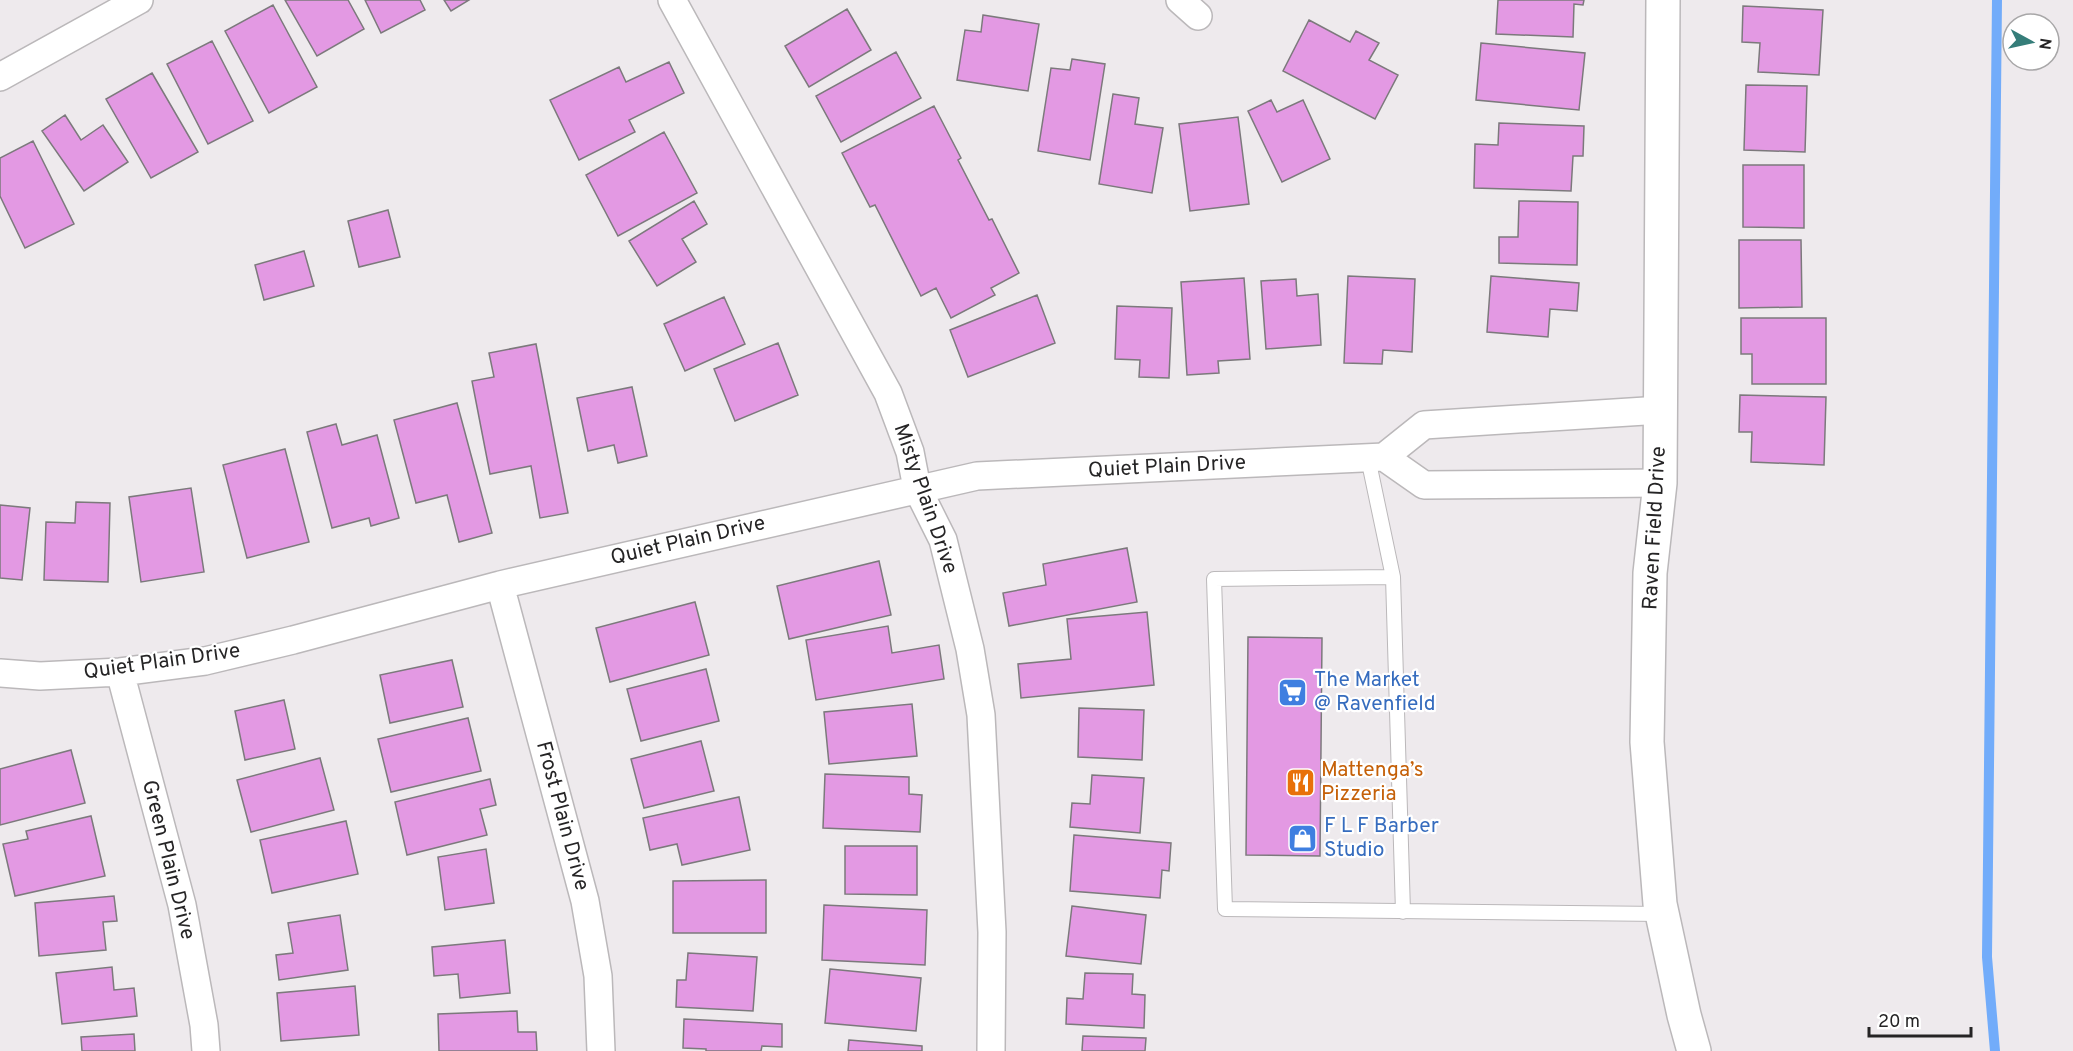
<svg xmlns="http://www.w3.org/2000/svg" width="2073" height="1051" font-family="Overpass,sans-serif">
	<rect width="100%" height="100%" fill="#eeeaed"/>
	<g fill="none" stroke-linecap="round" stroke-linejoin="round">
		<!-- stream -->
		<path stroke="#72acfa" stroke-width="10" d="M1995,1051L1987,957L1997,0"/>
	</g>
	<!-- building -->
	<path fill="#e399e3" stroke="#7c797c" stroke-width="1.5" d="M285,0H348L364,29L317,56Z
		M365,0H420L425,10L381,33Z
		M444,0H469L451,11Z
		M1498,0H1584L1583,5L1574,4L1573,37L1496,34Z
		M273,5L317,87L269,113L225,31Z
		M1743,6L1823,10L1819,75L1758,72L1760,43L1742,42Z
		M847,9L871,50L809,87L785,46Z
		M983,15L1039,24L1028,91L957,80L965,30L981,32Z
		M1309,20L1350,42L1356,31L1379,43L1369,60L1398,75L1375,119L1283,71Z
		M212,41L253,121L208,144L167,64Z
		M1481,43L1585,53L1579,110L1476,100Z
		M896,52L921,98L841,142L816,96Z
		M1072,59L1105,64L1090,160L1038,151L1051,68L1070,70Z
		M669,62L684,93L629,120L635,132L579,160L550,100L619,67L626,82Z
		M152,73L198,152L151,178L106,99Z
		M1746,85L1807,86L1805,152L1744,150Z
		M1113,94L1139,98L1135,124L1163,128L1152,193L1099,184Z
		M1271,100L1277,112L1303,100L1330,159L1282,182L1248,111Z
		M934,106L961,158L958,160L989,220L992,219L1019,273L991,288L995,295L951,318L936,288L921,296L875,205L870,207L842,153Z
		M65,115L81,140L103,125L128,162L84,191L42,131Z
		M1238,117L1249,204L1190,211L1179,124Z
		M1499,123L1584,126L1583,156H1573L1571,191L1474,188L1475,144L1498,145Z
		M664,132L697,193L618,236L586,175Z
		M33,141L74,224L25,248L0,196V158Z
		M1743,165H1804V228L1743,227Z
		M694,201L707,224L682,239L696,262L657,286L629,241Z
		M1519,201L1578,202L1577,265L1499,263V237H1518Z
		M388,210L400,257L359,267L348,221Z
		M1739,240H1801L1802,307L1739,308Z
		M304,251L314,286L264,300L255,265Z
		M1348,276L1415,279L1412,352L1383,350L1382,364L1344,363Z
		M1491,276L1579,283L1577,311L1550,309L1548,337L1487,332Z
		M1244,278L1250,359L1218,361L1219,373L1187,375L1181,282Z
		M1296,279L1297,296L1318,294L1321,345L1266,349L1261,281Z
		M1037,295L1055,343L968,377L950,330Z
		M724,297L745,344L685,371L664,324Z
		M1117,306L1172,308L1169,378L1139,377L1140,360L1115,359Z
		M1741,318H1826V384H1752V354H1741Z
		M778,343L798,395L735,421L714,369Z
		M536,344L568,513L540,518L531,466L490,474L472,381L494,377L489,353Z
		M632,387L647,456L618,463L614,445L588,451L577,398Z
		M1740,395L1826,397L1824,465L1751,462L1752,432H1739Z
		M457,403L492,533L459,542L447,495L416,503L394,420Z
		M336,424L342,445L377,435L399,518L371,526L369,518L332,528L307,432Z
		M285,449L309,542L247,558L223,465Z
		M191,488L204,572L141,582L129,497Z
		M76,502L110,503L108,582L44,580L46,522L75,523Z
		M0,505L30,508L22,580L0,578Z
		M1127,548L1137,602L1009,626L1003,593L1046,585L1043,564Z
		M879,561L891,615L789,639L777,586Z
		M695,602L709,655L610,682L596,628Z
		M1147,612L1154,685L1021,698L1018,664L1071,659L1067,619Z
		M888,626L892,653L939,645L944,679L816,700L806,640Z
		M1248,637L1322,638L1320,856L1246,855Z
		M452,660L463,707L390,723L380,675Z
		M706,669L719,721L641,741L627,689Z
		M284,700L295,749L245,760L235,711Z
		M912,704L917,756L829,764L824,712Z
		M1079,708L1144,710L1142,760L1078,757Z
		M468,718L481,771L391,792L378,739Z
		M701,741L714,791L644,808L631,759Z
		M71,750L85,803L0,825V769Z
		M320,758L334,810L251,832L237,780Z
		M825,774L909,777V794L922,795L920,832L823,828Z
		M1092,775L1144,778L1140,833L1070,827L1072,803L1090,804Z
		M490,779L496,805L480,809L487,835L407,855L395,802Z
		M739,797L750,850L682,865L677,844L650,850L643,818Z
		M91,816L105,876L15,896L3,844L28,839L26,831Z
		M346,821L358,874L272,893L260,840Z
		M1074,835L1171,843L1169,871L1162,870L1160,898L1070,891Z
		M845,846H917V895L845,894Z
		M486,849L494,903L445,910L438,857Z
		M766,880V933H673V881Z
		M114,896L117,921L103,922L106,950L39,956L35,903Z
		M824,905L927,910L925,965L822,960Z
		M1072,906L1146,915L1141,964L1066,956Z
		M340,915L348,970L279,980L276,955L293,953L288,923Z
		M505,940L510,993L460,998L458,974L434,976L432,947Z
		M688,953L757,957L753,1011L676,1007L677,980H686Z
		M112,967L114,990L134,988L137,1016L62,1024L56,973Z
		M830,969L921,978L916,1031L825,1023Z
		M1085,973L1133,974L1132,994L1145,995L1144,1028L1066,1024L1067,998L1083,999Z
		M355,986L359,1035L281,1041L277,993Z
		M517,1011L518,1032H536L537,1051H439L438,1014Z
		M684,1019L782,1024V1047L762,1046L761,1051H706V1049L683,1048Z
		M134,1034L135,1051H82L81,1037Z
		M1083,1036L1146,1038L1145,1051H1082Z
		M849,1040L922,1046V1051H848Z"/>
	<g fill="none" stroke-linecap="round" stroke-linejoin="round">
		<defs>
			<path id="service" d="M1368,458L1393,577L1214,579L1225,909L1662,914
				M1393,577L1403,912"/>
			<path id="minor" d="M672,0L888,393L910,452L917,488L943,540L970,649L981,715L992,932L991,1051
				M1180,0L1198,16
				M0,77L139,0
				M1384,457L1424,485L1660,483
				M500,585L585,901L598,976L601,1051
				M120,672L182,905L204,1025L206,1051
				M0,673L40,676L120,672L205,661L293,640L500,585L977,476L1384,457L1424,425L1661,410"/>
			<path id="tertiary" d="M1663,0L1660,483L1650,573L1647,742L1660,904L1684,1015L1694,1051"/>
		</defs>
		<!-- service casing -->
		<use href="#service" stroke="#bbb8ba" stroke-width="16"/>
		<!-- minor casing -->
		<use href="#minor" stroke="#bbb8ba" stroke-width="30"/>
		<!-- tertiary casing -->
		<use href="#tertiary" stroke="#bbb8ba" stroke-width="36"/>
		<!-- service -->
		<use href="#service" stroke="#fff" stroke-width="14"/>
		<!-- minor -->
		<use href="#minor" stroke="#fff" stroke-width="27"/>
		<!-- tertiary -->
		<use href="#tertiary" stroke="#fff" stroke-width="33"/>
	</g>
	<!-- icons -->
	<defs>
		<symbol id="supermarket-square" viewBox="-11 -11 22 22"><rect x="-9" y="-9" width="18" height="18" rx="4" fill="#3f7fe0" stroke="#fff"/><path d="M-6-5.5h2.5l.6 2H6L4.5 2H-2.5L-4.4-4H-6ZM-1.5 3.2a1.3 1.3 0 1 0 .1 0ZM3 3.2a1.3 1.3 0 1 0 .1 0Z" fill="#fff"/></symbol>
		<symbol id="restaurant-square" viewBox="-11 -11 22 22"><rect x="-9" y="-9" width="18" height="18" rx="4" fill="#e8710a" stroke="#fff"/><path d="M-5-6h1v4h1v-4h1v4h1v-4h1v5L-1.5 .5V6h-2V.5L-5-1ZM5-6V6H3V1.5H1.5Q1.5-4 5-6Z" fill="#fff"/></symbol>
		<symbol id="shop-square" viewBox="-11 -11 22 22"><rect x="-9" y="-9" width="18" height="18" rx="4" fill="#3f7fe0" stroke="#fff"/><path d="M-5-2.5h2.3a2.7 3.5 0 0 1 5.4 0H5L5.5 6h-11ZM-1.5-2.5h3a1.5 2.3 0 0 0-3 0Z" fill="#fff"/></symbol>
	</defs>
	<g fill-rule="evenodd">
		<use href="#supermarket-square" x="1276" y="676" width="33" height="33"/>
		<use href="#restaurant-square" x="1284" y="766" width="33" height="33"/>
		<use href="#shop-square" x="1286" y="822" width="33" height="33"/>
	</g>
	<g text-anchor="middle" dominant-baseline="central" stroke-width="4.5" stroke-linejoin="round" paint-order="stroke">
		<!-- street labels -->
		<g font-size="21" fill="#252425" stroke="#fff">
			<text transform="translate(1167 467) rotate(-3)">Quiet Plain Drive</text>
			<text transform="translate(925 499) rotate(71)">Misty Plain Drive</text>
			<text transform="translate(1655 528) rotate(-87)">Raven Field Drive</text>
			<text transform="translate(688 541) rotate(-13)">Quiet Plain Drive</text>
			<text transform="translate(162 662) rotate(-8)">Quiet Plain Drive</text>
			<text transform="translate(562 816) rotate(75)">Frost Plain Drive</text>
			<text transform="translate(168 860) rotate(76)">Green Plain Drive</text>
		</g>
		<!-- shop labels -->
		<g font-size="21" fill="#366cbe" stroke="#fff" text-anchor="start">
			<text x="1314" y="680">The Market<tspan x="1314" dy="24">@ Ravenfield</tspan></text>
			<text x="1324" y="826">F L F Barber<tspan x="1324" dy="24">Studio</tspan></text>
		</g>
		<!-- food labels -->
		<g font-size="21" fill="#c56008" stroke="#fff" text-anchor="start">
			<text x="1321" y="770">Mattenga’s<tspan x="1321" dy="24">Pizzeria</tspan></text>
		</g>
	</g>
	<!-- north arrow -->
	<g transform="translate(2031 42) rotate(98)"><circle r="28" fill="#ffffff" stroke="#a8a7a8" stroke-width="1.5"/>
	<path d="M0-4.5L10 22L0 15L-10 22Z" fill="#357d79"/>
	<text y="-9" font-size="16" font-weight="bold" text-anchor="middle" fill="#252425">N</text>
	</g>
	<!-- scale -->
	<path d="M1869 1027v9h102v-9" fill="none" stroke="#252425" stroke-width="3"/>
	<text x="1878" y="1027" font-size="18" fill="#252425" stroke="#ffffff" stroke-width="4.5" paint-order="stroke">20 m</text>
</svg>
